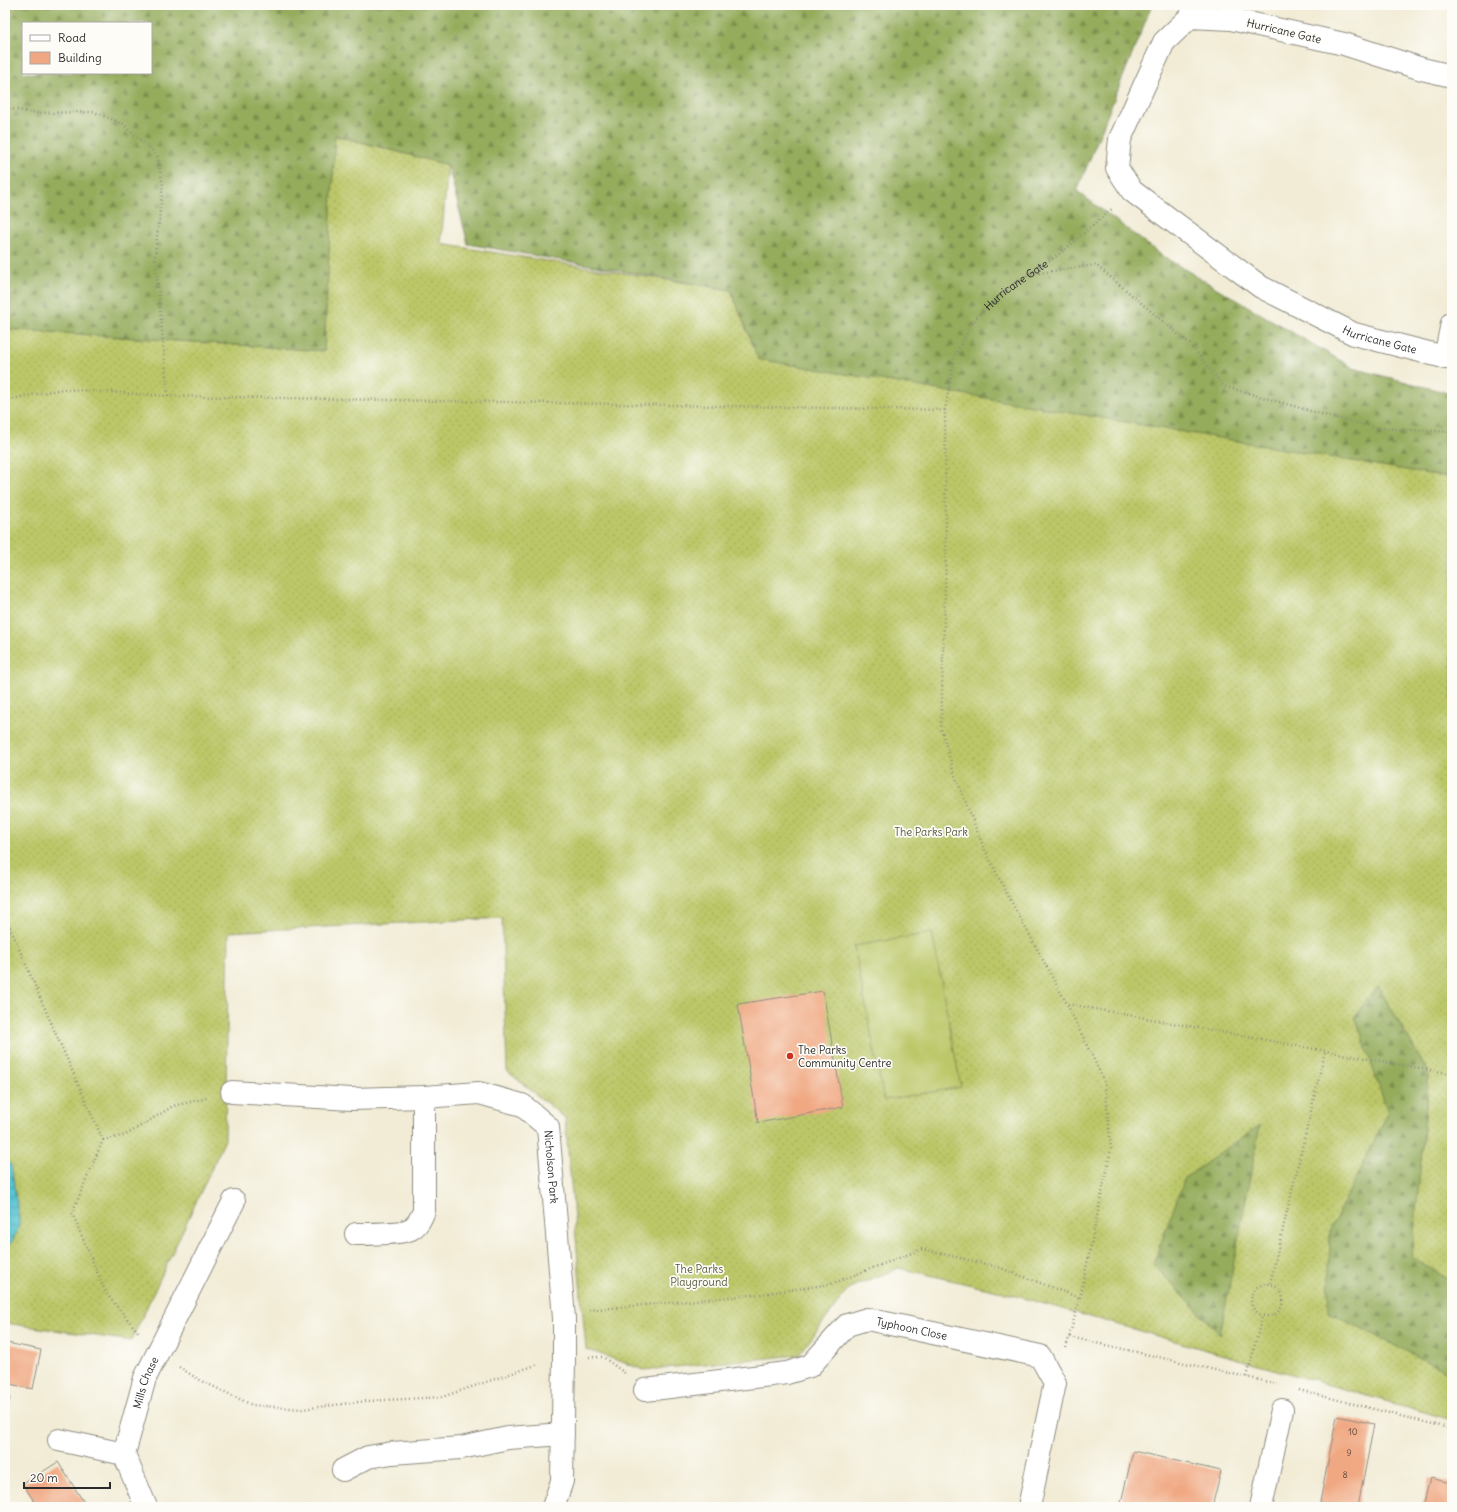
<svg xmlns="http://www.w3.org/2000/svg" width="1457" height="1512" font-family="Delius,sans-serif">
	<defs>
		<pattern id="grass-dots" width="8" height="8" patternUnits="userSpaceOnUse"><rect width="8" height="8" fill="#bbc768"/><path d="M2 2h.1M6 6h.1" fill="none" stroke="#a1ab5a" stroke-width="1.8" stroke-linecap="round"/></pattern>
		<pattern id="forest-firs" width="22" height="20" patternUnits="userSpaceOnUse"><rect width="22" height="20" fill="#94ac5c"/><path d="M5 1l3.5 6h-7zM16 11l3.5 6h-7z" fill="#798c4c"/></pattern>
		<pattern id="water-waves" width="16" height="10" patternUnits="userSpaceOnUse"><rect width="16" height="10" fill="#58c4d1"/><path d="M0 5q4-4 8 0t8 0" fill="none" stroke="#499faa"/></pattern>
	</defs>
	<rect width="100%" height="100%" fill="#fdfcf7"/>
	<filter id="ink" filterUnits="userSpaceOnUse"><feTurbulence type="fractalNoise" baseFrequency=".025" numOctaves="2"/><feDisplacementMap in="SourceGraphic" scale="8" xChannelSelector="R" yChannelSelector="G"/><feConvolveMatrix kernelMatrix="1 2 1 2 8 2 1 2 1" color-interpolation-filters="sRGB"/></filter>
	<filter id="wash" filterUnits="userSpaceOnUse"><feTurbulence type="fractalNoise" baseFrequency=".012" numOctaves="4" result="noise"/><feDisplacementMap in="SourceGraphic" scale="16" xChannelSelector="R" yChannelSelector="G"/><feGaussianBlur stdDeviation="0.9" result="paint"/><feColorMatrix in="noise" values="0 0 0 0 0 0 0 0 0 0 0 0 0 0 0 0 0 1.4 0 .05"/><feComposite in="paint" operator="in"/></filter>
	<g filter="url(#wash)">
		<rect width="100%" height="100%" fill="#f2ecd6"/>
		<!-- grass -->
		<path fill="url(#grass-dots)" stroke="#73794a" d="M334,135L448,165L441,244L731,290L759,359L1452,477V1420L1006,1293L899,1268L849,1288L799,1355L644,1370L586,1349L565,1118L507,1071L502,918L229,932L225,1140L131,1341L5,1323V329L324,351Z"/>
		<!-- forest -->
		<path fill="url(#forest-firs)" stroke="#606c44" fill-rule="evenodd" d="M5,5H1152L1077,191L1164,257L1353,368L1452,394V478L758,359L731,290L468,244L448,165L335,135L324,351L5,329ZM23,23H151V73H23Z
			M1378,986L1429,1074L1412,1257L1452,1281V1374L1328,1312L1330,1230L1388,1113L1355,1016Z
			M1260,1125L1220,1335L1153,1264L1185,1178Z"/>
		<!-- garden -->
		<path fill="#bbc768" stroke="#73794a" d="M932,933L961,1087L884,1100L854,946Z"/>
		<!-- water -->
		<path fill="url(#water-waves)" stroke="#42787e" d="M5,1159L11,1165L20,1226L5,1254Z"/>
		<g id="blocks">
			<!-- building -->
			<path fill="#f0a882" d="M823,991L843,1107L758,1123L738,1004Z
				M7,1343L41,1350L33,1389L5,1383V1351Z
				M5,1397L10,1398L6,1416H5Z
				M1337,1416L1374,1424L1358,1507H1319Z
				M1133,1451L1221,1471L1212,1507H1120Z
				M58,1462L87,1507H38L23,1484Z
				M1430,1478L1452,1483V1499L1450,1507H1423Z"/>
		</g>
	</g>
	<g filter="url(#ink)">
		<use href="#blocks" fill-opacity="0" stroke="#8e8c80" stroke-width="1"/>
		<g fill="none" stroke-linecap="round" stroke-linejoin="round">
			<defs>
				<g id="minor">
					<path id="s2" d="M1452,76L1422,69L1344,44L1231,19L1190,17L1164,42L1120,139L1117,168L1132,191L1261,287L1354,334L1452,359"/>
					<path d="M1445,358L1452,323"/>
					<path id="s3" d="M232,1092L351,1099L424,1097L479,1093L522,1105L548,1127L564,1318V1359L562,1481L553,1507"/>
					<path d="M356,1234C368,1234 402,1234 411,1229C418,1225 421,1218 424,1211V1097"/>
					<path id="s4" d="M645,1390L787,1373L810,1366L847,1325L867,1319L1040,1356L1055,1383L1029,1507"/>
					<path d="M59,1440L124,1454"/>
					<path d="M343,1470L368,1457L392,1453L461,1448L508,1438L563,1434"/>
					<path id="s5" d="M146,1507L124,1454L145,1378L234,1201"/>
					<path d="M1261,1507L1282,1410"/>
				</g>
			</defs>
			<!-- minor casing -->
			<use href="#minor" stroke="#8e8c80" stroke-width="24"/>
			<!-- path -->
			<g stroke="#8e8c80" stroke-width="2.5" stroke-dasharray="1 3" stroke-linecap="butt">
				<path d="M5,108L35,113L94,112L123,124L157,155L163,185L155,255L168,396"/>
				<path d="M1031,274L1096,265L1190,344L1223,386L1325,415L1377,428L1452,432"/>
				<path d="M5,400L63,389L168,396L945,410"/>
				<path d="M5,916L55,1032L103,1140L72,1213L106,1293L139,1333"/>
				<path d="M1068,1004L1452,1074"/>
				<path d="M103,1140L126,1135L173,1106L207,1098"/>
				<path d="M1270,1283L1325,1052"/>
				<circle cx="1267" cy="1300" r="16"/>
				<path d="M589,1310L762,1294L831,1284L922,1249L998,1267L1080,1298"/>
				<path d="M1070,1337L1277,1384"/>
				<path id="s1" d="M1066,1348L1080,1298L1111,1149L1105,1083L1067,1004L1005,890L983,846L954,773L941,728L946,551L945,410L955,355L975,319L1003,292L1062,252L1113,208"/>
				<path d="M589,1357H603L626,1374"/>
				<path d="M179,1367L198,1379L252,1405L302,1409L367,1401L442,1397L539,1364"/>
				<path d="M1247,1377L1262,1316"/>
				<path d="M1299,1390L1452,1429"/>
			</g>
			<!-- minor -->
			<use href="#minor" stroke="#fff" stroke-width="22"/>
		</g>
	</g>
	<!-- markers -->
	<circle fill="#c8321e" stroke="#fdfcf7" stroke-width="1.5" cx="790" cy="1056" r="4"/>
	<g text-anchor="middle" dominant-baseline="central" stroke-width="3.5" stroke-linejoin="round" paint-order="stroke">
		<!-- number labels -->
		<g font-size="9" fill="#5c4a41">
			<text x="1353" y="1431">10</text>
			<text x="1349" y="1452">9</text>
			<text x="1345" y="1474">8</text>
		</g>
		<!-- street labels -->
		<g font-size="11" fill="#2b2b2b" stroke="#fdfcf7">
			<text transform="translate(1284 31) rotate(13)">Hurricane Gate</text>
			<text stroke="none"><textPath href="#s1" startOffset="1131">Hurricane Gate</textPath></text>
			<text stroke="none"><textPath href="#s2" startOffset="760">Hurricane Gate</textPath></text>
			<text stroke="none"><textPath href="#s3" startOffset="366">Nicholson Park</textPath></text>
			<text stroke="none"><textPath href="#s4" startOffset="289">Typhoon Close</textPath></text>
			<text stroke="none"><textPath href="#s5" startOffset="132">Mills Chase</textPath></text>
		</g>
		<!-- park labels -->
		<g font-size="11" fill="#565a3d" stroke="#fdfcf7">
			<text x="931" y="832">The Parks Park</text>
			<text x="699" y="1269">The Parks<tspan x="699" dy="13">Playground</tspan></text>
		</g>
		<!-- poi labels -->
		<g font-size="11" fill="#2b2b2b" stroke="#fdfcf7" text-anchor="start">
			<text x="798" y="1050">The Parks<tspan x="798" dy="13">Community Centre</tspan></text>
		</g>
	</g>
	<!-- margin -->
	<rect width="1457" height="1512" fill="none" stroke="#fdfcf7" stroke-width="20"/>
	<!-- legend -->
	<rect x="22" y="22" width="130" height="52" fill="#fdfcf7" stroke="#a9a8a5"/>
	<rect x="30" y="35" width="20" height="6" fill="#ffffff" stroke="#a9a8a5"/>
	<text x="58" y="42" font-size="12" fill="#2b2b2b">Road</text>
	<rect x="30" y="52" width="20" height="12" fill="#f0a882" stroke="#a9a8a5"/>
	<text x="58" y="62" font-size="12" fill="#2b2b2b">Building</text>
	<!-- scale -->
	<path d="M24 1482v6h86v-6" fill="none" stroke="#2b2b2b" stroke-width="2"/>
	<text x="30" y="1482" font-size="12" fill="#2b2b2b" stroke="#fdfcf7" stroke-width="3" paint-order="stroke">20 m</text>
</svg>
